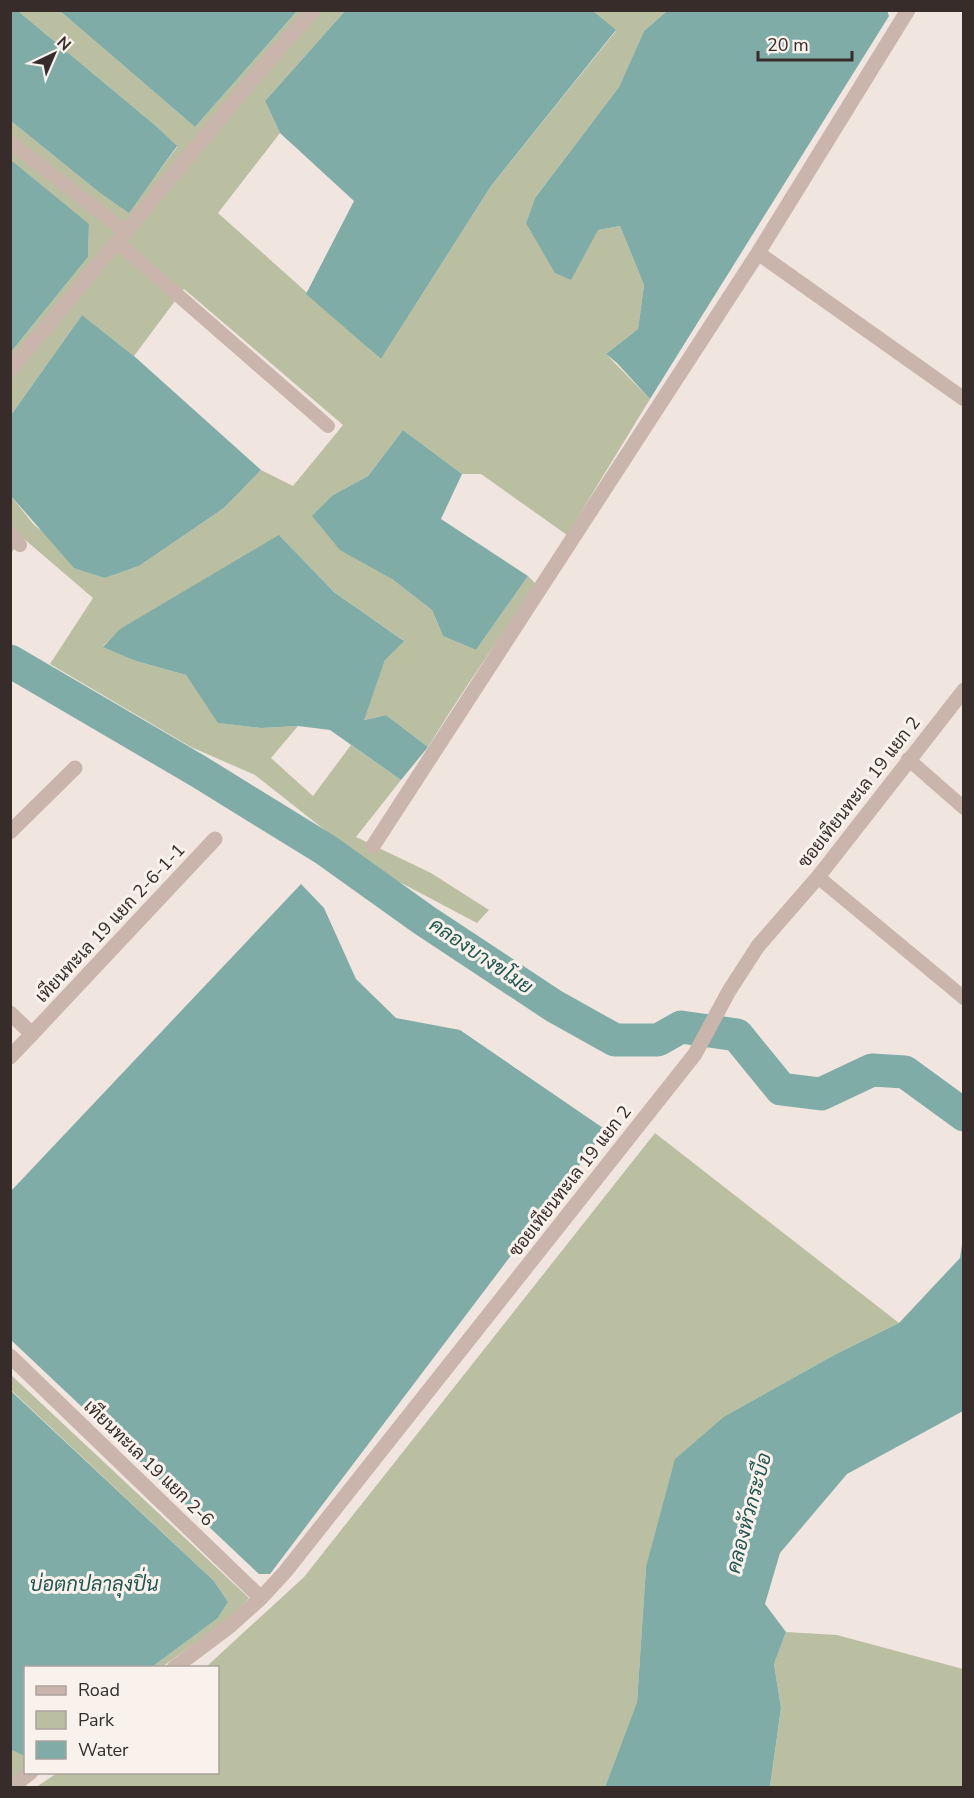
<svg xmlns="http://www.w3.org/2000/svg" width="974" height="1798" font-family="'Nunito Sans',Sarabun,sans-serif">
	<rect width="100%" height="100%" fill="#f1e6df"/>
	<!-- green -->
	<path fill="#b9bfa0" d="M18,11H60L195,127L297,11H345L265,101L280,133L218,213L381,359L491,186L616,31L593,11H667L644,31L619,87L535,198L526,223L598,230L620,226L644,285L638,329L606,354L650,399L567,535L481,474H462L403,430L368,476L333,495L392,579L432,610L443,636L476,650L528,576L536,584C500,638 462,691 428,747L386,715L363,720L385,660L403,640L334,592L280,536L121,629L103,646L136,661L186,675L219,723L261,728L298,726L271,758L313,796L351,745L401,780L356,837L431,873L489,910L477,923L373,868L255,775L191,747L50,664L93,598L23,538L11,553V496L34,525L105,578L139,566L224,508L261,470L293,486L343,425L184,289L134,356L82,315L11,415V352L88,257L89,225L11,160V121L100,193L129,212L177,147L156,126Z
		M655,1133L899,1323L836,1354L725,1416L646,1567L637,1702L605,1787L35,1788L57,1773L218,1772V1668L206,1667L304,1577Z
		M10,1374L249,1598L234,1615L162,1667H152L218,1618L228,1602L214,1581L11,1390Z
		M786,1632L837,1635L963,1669V1787L770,1788L781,1708L774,1664Z
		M11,1749L26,1756L25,1769L11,1781Z"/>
	<!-- water -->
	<path fill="#80aca8" d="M10,11H18L156,126L177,146L129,213L100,193L11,121Z
		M60,11H297L195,127Z
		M345,11H593L616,30L491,186L381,359L306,294L354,201L280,133L265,101Z
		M667,11L887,10L889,16L650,399L617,363L606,354L638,329L644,285L620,226L598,230L571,280L555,273L526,223L535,198L619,87L644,31Z
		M11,160L89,224L88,257L11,352Z
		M82,315L134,356L261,470L224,508L139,566L105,578L74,568L11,496V415Z
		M403,430L462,474L441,519L528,576L476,650L443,636L432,610L392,579L340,550L312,516L333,495L368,476Z
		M279,535L334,592L404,641L385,660L364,720L386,715L428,747L401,780L330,730L298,726L261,728L218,723L186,675L136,661L103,647L120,629Z
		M301,884L324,908L356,979L396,1018L460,1030L606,1130L270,1574H259L11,1340V1191Z
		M963,1237V1411L847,1474L780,1553L765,1604L786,1632L774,1664L781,1708L770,1787H605L637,1702L646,1567L675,1459L725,1416L836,1354L899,1323L960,1258Z
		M10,1390L214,1581L228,1602L218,1618L152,1667L26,1668L25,1756L10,1749Z"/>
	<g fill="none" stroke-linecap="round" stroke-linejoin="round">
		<!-- canal -->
		<path stroke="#80aca8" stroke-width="33" d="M10,661L198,771L326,850L424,920L554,1006L615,1040H658L681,1027L737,1035L781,1089L821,1094L872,1070L905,1072L964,1115"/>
		<!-- lane -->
		<path stroke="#c9b5ab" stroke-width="14" d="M10,142L126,232
			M117,242L328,426
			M10,533L20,545
			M908,759L964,808
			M818,877L964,998"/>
		<!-- street -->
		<path stroke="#c9b5ab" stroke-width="15" d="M758,253L964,399
			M10,370L257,74L313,10
			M10,832L75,768
			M373,846L758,253L908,10
			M10,1013L32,1034L10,1057
			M32,1034L215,839
			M10,1356L261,1598
			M174,1668L230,1626L261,1598L285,1572L695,1054L729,991L758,946L818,877L964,690
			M11,1788L31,1772"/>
	</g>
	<g text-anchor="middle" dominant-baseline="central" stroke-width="6" stroke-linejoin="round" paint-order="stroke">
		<!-- street labels -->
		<g font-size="18" fill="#372c2a" stroke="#f9f1eb">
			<text transform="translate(859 792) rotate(-52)">ซอยเทียนทะเล 19 แยก 2</text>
			<text transform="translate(110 923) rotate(-47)">เทียนทะเล 19 แยก 2-6-1-1</text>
			<text transform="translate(570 1181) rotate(-52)">ซอยเทียนทะเล 19 แยก 2</text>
			<text transform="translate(149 1463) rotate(44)">เทียนทะเล 19 แยก 2-6</text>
		</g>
		<!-- water labels -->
		<g font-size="20" font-style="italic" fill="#225652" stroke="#f9f1eb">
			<text transform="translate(481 956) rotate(34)">คลองบางขโมย</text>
			<text transform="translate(749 1513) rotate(-75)">คลองหัวกระบือ</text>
			<text x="94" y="1584">บ่อตกปลาลุงปิ่น</text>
		</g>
	</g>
	<!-- border -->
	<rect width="974" height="1798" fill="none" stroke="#372c2a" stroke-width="24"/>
	<!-- legend -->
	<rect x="24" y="1666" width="195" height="108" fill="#f9f1eb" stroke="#aba29e" stroke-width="1.5"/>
	<rect x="36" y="1686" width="30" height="9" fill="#c9b5ab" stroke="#aba29e" stroke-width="1.5"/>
	<text x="78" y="1696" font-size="18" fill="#372c2a">Road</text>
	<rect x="36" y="1711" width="30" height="18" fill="#b9bfa0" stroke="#aba29e" stroke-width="1.5"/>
	<text x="78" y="1726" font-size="18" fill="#372c2a">Park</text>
	<rect x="36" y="1741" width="30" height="18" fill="#80aca8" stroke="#aba29e" stroke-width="1.5"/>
	<text x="78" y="1756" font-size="18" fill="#372c2a">Water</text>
	<!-- north arrow -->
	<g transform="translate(54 54) rotate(44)" stroke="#f9f1eb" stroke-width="4.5" paint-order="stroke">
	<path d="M0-4.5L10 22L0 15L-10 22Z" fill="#372c2a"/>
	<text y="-9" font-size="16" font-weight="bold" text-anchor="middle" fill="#372c2a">N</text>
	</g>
	<!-- scale -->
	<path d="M758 51v9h94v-9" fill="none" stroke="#372c2a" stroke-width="3"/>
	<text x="767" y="51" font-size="18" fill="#372c2a" stroke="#f9f1eb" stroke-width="4.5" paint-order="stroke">20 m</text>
</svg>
